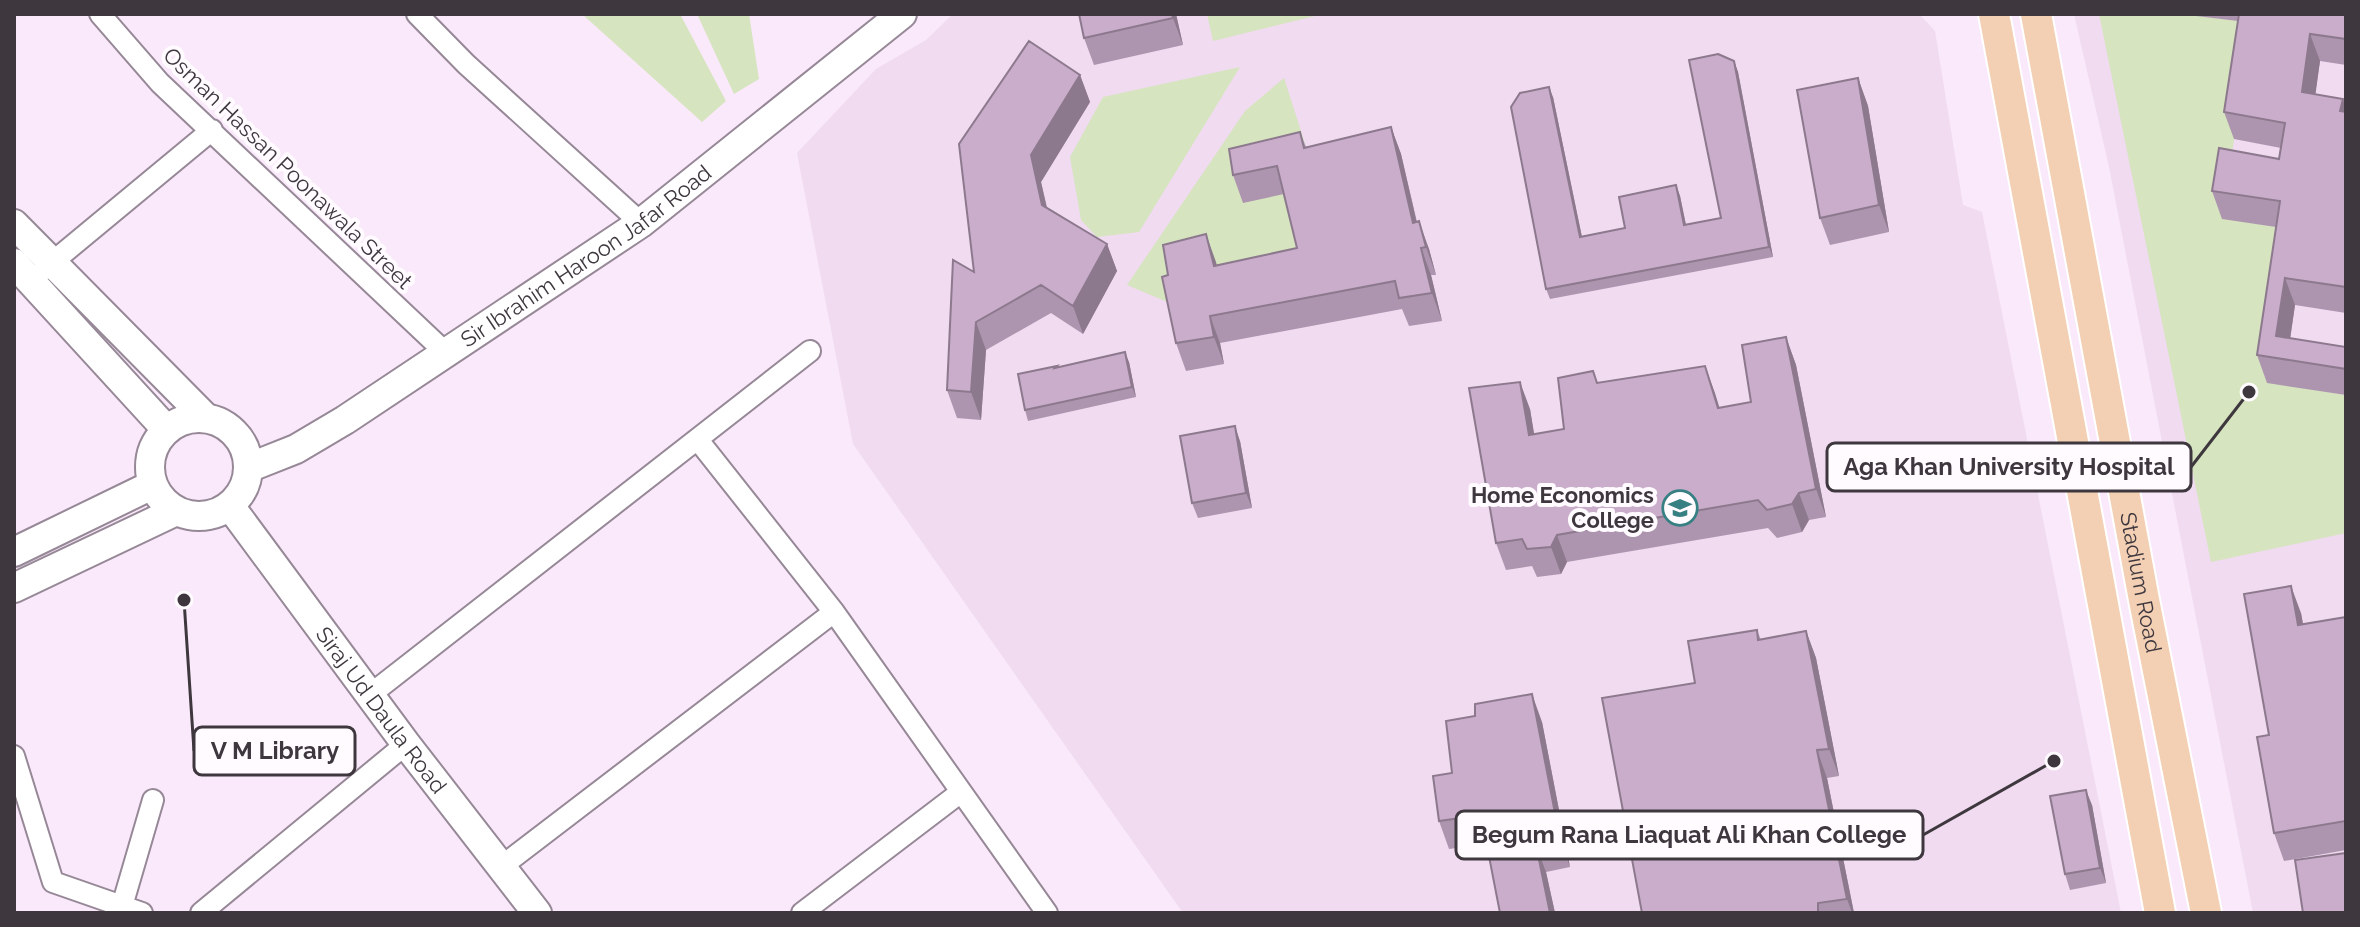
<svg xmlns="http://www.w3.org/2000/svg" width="2360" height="927" font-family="Raleway,sans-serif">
	<rect width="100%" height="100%" fill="#fae9fa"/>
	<!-- built -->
	<path fill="#f0dbf0" d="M953,14H1919L1935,31L1963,205L1982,212L2121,913H1183L853,444L797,153L876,69L926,40Z
		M2074,14H2346V913H2253L2109,167Z"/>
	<!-- green -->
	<path fill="#d6e4bf" d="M582,14H680L726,101L702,122Z
		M697,14H749L759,79L734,94Z
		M1207,14H1323L1213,41Z
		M2099,14H2189L2252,23L2222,218L2290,229L2267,382L2346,395V533L2211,562Z
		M1240,67L1139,232L1097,237L1081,220L1070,157L1103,97Z
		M1284,78L1310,159L1287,194L1307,275L1223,293L1215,262L1172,304L1127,285L1245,111Z"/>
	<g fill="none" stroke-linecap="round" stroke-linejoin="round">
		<defs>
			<path id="street" d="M100,14L160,83L447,354
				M417,14L466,64L641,223
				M43,270L212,130
				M698,440L834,612L1047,913
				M371,694L810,351
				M14,756L53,882L142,913
				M502,866L834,612
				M120,913L153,800
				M201,913L406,744
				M802,913L961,792"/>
			<g id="secondary">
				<path d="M14,224L205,417"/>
				<path d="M14,263L166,429"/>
				<circle cx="199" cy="467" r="49"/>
				<path id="s1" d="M248,468L296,449L345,420L641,223L902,14"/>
				<path id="s2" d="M230,506L406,744L537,913"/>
				<path d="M14,552L152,485"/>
				<path d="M14,588L176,511"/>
			</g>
			<g id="primary">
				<path d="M1994,14L2160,913"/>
				<path id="s3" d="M2036,14L2144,600L2206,913"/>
			</g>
		</defs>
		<!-- street casing -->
		<use href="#street" stroke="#968897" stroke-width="24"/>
		<!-- secondary casing -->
		<use href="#secondary" stroke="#968897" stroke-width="32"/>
		<!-- primary casing -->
		<use href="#primary" stroke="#fff" stroke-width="34"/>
		<!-- street -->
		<use href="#street" stroke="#fff" stroke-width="20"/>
		<!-- secondary -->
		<use href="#secondary" stroke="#fff" stroke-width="28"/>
		<!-- primary -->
		<use href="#primary" stroke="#f3cfb4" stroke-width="30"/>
	</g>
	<!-- wall -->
	<path fill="#ad95af" d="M1176,14L1183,45L1094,65L1084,38Z
		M2188,14H2346V65L2320,61L2315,94L2346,108V313L2295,305L2290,339L2346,347V395L2267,383L2257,355L2276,227L2222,219L2212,191L2279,159L2281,148L2234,139L2224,112L2238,21L2188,15Z
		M1734,61L1738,72L1773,257L1550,299L1546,289L1553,97L1582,237L1625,228L1676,185L1680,196L1686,225L1721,218Z
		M1080,75L1090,102L1041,182L1047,207L1107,244L1117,271L1083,334L1051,313L986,350L981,420L957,418L947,390L974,272Z
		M1858,78L1868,106L1889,232L1830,245L1820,218Z
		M1391,127L1401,154L1417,222L1429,249L1436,275H1431L1442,321L1409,326L1402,309L1220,343L1224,364L1186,371L1176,343L1216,265L1297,248L1284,194L1243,203L1233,175L1300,132L1306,147Z
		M1786,337L1796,365L1826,517L1809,520L1802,532L1777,538L1768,528L1567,562L1561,574L1537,577L1532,566L1506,570L1496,543L1530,409L1534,435L1564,429L1598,383L1705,366L1719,408L1751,402Z
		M1129,362L1136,397L1028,421L1025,410L1057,366L1058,368Z
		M1240,441L1252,508L1198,518L1192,503Z
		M2301,613L2303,624L2346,617V850L2284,861L2274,833L2269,735Z
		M1757,630L1761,640L1806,631L1816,658L1839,776L1827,778L1854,913H1642L1695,683Z
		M1542,722L1570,867L1546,872L1555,913H1500L1487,844L1449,849L1439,821L1452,773Z
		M2092,805L2106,883L2070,890L2065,874Z"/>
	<!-- shaded-wall -->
	<path fill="#8d798e" d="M1172,14H1176L1183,45L1173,18Z
		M2310,34L2320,61L2312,120L2302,92Z
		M1734,61L1738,72L1773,257L1769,247Z
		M1080,75L1090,102L1041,182L1052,232L1042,205L1031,155Z
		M1858,78L1868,106L1889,232L1879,205Z
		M1549,87L1553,97L1584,247L1580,237Z
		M2343,99L2346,108V127L2340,111Z
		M1391,127L1401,154L1423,250L1413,223Z
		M1676,185L1680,196L1688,235L1684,225Z
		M1419,221L1429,249L1436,275L1426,247Z
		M1206,234L1216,262L1224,293L1214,266Z
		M1107,244L1117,271L1083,334L1073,306Z
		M1421,248L1431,275L1442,321L1432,293Z
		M2285,278L2295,305L2287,360L2276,336Z
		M1210,316L1220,343L1224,364L1214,337Z
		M976,322L986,350L981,420L971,392Z
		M1786,337L1796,365L1826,517L1816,489Z
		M1125,352L1129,362L1136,397L1132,387Z
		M1705,366L1715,393L1728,436L1718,408Z
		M1520,382L1530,409L1539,463L1529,435Z
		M1235,426L1240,441L1252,508L1246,493Z
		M1799,493L1809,520L1802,532L1792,504Z
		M1557,535L1567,562L1561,574L1551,547Z
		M2291,586L2301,613L2308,653L2298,625Z
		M1806,631L1816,658L1839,776L1829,749Z
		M1532,694L1542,722L1570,867L1560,839Z
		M1817,750L1827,778L1854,913H1852L1847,899Z
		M2086,790L2092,805L2106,883L2100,868Z
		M1536,845L1546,872L1555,913H1550Z"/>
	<!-- building -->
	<path fill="#c9adcb" stroke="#8d798e" stroke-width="2" d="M1079,14H1172L1173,18L1084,38Z
		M2239,14H2346V39L2310,34L2302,92L2343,99L2340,111L2346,112V287L2285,278L2276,336L2346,347V369L2257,355L2280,201L2212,191L2219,148L2279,159L2285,123L2224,112Z
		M1029,41L1080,75L1031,155L1042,205L1107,244L1073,306L1041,285L976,322L971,392L947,390L953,260L974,272L959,144Z
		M1718,54L1734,61L1769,247L1546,289L1511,107L1520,93L1549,87L1580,237L1625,228L1619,197L1676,185L1684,225L1721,218L1689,60Z
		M1858,78L1879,205L1820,218L1797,90Z
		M1391,127L1413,223L1419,221L1426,247L1421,248L1432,293L1399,298L1395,281L1210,316L1214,337L1176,343L1162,277L1168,275L1163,245L1206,234L1214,266L1297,248L1277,166L1233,175L1229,149L1300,132L1304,148Z
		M1786,337L1816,489L1799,493L1792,504L1767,510L1758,500L1557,535L1551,547L1527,549L1522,539L1496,543L1469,388L1520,382L1529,435L1564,429L1558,378L1593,371L1597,383L1705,366L1718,408L1751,402L1742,345Z
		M1125,352L1132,387L1025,410L1018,374L1057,366L1055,368Z
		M1235,426L1246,493L1192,503L1180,436Z
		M2291,586L2298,625L2346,617V821L2274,833L2257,737L2269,735L2244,594Z
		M1757,630L1758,640L1806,631L1829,749L1817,750L1847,899L1818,903V913H1642L1602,698L1695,683L1688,641Z
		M1532,694L1560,839L1536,845L1550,913H1500L1481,815L1439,821L1433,776L1452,773L1446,721L1475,716V704Z
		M2086,790L2100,868L2065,874L2050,796Z
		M2346,853V913H2303L2295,860Z"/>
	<!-- icons -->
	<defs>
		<symbol id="university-ring" viewBox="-11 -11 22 22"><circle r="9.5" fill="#fffbff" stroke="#367f82" stroke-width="1.5"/><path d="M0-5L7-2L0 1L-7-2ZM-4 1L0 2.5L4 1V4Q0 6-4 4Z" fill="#367f82"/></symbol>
	</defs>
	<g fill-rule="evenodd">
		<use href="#university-ring" x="1660" y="488" width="40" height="40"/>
	</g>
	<g text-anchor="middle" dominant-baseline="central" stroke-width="8" stroke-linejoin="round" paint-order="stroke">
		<!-- street labels -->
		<g font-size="22" fill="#3e383e" stroke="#fffbff">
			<text transform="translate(288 168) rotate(44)">Osman Hassan Poonawala Street</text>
			<text stroke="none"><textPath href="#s1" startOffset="400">Sir Ibrahim Haroon Jafar Road</textPath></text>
			<text stroke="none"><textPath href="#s3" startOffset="578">Stadium Road</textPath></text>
			<text stroke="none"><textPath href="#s2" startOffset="254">Siraj Ud Daula Road</textPath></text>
		</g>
		<!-- poi labels -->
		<g font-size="22" font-weight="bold" fill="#3e383e" stroke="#fffbff" text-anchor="end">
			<text x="1654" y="495">Home Economics<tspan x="1654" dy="25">College</tspan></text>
		</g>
	</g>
	<!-- callouts -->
	<path fill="none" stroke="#3e383e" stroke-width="3" d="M2249 392L2191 467M184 600L194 751M2054 761L1923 835"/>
	<g fill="#3e383e" stroke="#fffbff" stroke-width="3">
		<circle cx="2249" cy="392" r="8"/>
		<circle cx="184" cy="600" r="8"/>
		<circle cx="2054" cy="761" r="8"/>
	</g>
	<g fill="#fffbff" stroke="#3e383e" stroke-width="3">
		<rect x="1827" y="443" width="364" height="48" rx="8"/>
		<rect x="194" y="727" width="161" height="48" rx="8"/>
		<rect x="1456" y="811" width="467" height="48" rx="8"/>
	</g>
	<g font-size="24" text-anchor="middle" font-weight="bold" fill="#3e383e">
		<text x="2009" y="475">Aga Khan University Hospital</text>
		<text x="275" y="759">V M Library</text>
		<text x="1689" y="843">Begum Rana Liaquat Ali Khan College</text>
	</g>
	<!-- border -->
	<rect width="2360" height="927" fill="none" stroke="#3e383e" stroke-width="32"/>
</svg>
